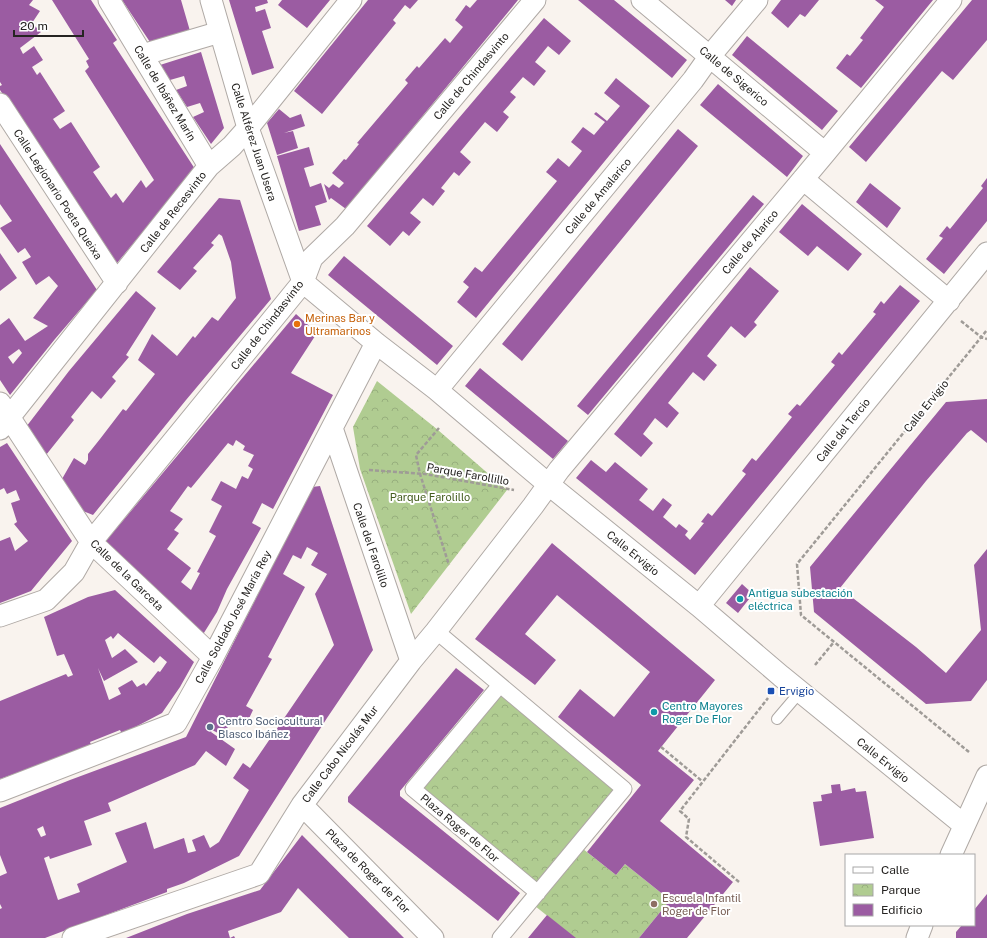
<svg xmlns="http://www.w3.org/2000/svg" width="987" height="938" font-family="'Public Sans',sans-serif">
	<defs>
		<pattern id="park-crowns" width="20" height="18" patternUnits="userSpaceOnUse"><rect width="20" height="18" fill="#b0cc91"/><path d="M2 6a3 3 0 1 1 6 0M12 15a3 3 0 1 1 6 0" fill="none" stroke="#97af7d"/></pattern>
	</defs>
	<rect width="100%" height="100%" fill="#f9f3ee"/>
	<!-- park -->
	<path fill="url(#park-crowns)" d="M377,381L438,430L507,490L411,614L360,469L353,427Z
		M500,685L624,789L578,845L616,875L625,864L670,900L639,938H575L530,902L538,894L413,789Z"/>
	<!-- building -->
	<path fill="#9b5ca2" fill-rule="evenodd" d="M0,0H33L29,5L40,11L32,23L41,32L20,48L23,54L34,46L43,60L32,67L37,75L40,72L65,111L53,119L60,129L71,122L100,167L93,172L111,198L116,193L123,203L141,180L146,188L154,180L85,71L89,67L86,61L89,59L52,0H91L117,40L113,43L195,169L117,263L0,90V86L2,85L0,82Z
		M122,0H181L190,31L150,42Z
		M229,0H267L268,3L255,7L256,12L265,9L271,28L262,31L274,68L252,75Z
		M282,0H330L307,28L278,5Z
		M368,0H418L410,9L405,5L393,20L396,23L322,114L294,91Z
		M477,0H518L346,209L331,198L329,200L324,184L329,188L333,184L339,188L344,183L332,173L344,159L346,160L359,144L357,143L408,83L405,80L417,66L419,68L445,38L450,43L463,27L455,20L466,5L470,8Z
		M578,0H614L687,60L672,78Z
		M725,0H736L732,6Z
		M781,0H819L805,17L800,14L788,28L771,13Z
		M875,0H933L861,88L836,68L847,54L850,56L863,40L860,38L884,7Z
		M972,0H987V40L953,80L942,71L866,162L849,147Z
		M544,18L571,41L559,55L548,46L535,62L546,71L534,86L523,77L510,92L516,97L503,112L509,117L497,132L485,122L460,152L471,162L459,176L454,172L441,188L445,191L433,206L423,198L410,213L421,222L409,236L403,231L390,246L367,226Z
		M747,36L838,111L822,130L732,55Z
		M201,52L224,128L211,144L193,117L204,112L200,103L187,107L176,90L187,86L184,76L170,80L160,65Z
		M616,78L650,106L476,318L457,302L469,287L463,282L475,267L482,272L557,181L546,172L558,158L569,167L582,151L571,142L583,127L594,135L605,122L594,114L596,112L607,121L620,106L604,93Z
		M718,84L803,156L787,177L700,105Z
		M279,109L290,118L301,114L305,126L284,133L293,131L298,148L277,155L267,123Z
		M678,129L698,146L522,361L502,344Z
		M0,144L97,290L55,339L10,395L0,380V325L9,318L25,341L48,326L33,318L58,286L49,276L36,285L22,262L31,257L25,248L18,253L0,228L12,221L0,204ZM19,349L22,353L13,364L8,357Z
		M309,147L314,165L304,168L310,187L321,183L327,202L315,206L321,225L299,231L277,156Z
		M987,178V221L944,274L926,259L943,238L939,236L947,226L950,229L983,188L981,186Z
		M870,183L901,208L887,228L856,202Z
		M753,195L764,204L588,415L577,406Z
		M219,198L240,200L271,299L186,400L93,515L83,511L62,479L74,458L85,465L88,460V454L100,439L123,409L126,411L155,374L138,360L152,334L177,356L193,336L195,338L212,317L218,321L236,298L231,262L222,236L219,234L211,243L214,245L193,268L197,271L180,290L157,272Z
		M802,204L862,254L848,271L817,246L808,256L779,232Z
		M0,253L17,278L0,291Z
		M344,256L453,346L437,365L328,275Z
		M750,267L779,291L754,322L757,325L745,338L731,326L707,356L717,365L704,381L693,372L668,403L679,413L667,428L655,418L643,434L653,443L641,457L614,434Z
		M900,285L920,301L695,575L576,478L591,460L606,472L615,462L648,489L639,500L653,511L663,498L672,505L663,517L676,528L679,524L688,531L685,535L690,540L704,523L701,522L708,513L712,516L746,474L742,471L752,458L756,461L792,417L788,414L797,404L800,406L835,365L831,362L839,352L842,355L876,314L873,312L881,301L884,304Z
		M136,291L156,308L126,355L129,357L112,377L116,381L101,399L92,391L71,417L74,420L46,455L26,427L69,371Z
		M296,314L317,333L291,373L333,395L273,509L262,503L252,523L261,528L227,589L217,612L202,636L100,548ZM236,440L245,446L243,450L254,455L248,466L253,469L248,479L242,476L236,489L221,481L211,500L222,506L209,532L216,536L197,572L200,573L191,590L181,582L191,568L167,549L179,533L174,530L183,519L170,511L188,486L191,488L228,443L233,446Z
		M480,368L568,441L553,459L465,386Z
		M987,399V443L971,430L967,433L926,481L840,588L916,647L946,673L981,630L974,565L987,549V680L971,701L926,704L814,612L810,567L946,402Z
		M7,443L72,541L31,591L0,603V541L10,537L15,551L28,541L14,524L17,522L11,503L20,500L16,490L7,494L4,488L0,490V447Z
		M320,486L373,650L327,718L239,856L184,883L167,889V892L45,938H0V909L2,908L0,904V876L7,873L0,855V808L70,780L186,737L312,487ZM307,547L318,553L311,565L327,574L315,594L334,645L250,768L243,763L233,778L249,790L219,842L210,848L204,835L192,840L196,851L188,853L184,838L154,849L146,822L115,833L127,862L77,884L80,892L58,900L44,858L49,856L50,859L92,845L84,821L111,811L108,803L195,765L206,751L226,766L235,749L211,732L212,730L220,734H223L228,729L226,723L218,718L219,715L245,727L253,710L246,706L272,659L268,657L305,587L283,574L293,555L301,559ZM43,826L46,835L41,837L37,829Z
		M552,543L715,680L658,751L694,780L660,821L733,882L687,938H639L670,900L625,864L616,875L587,852L641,785L558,717L580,689L614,717L650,672L557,595L525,634L556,660L535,685L475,639Z
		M742,584L753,594L738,613L726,603Z
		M115,590L194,662L180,687L162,713L122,734L120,730L90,742L92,747L44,763L0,779V701L66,674L68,677L73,675L64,654L57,656L44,617L88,597ZM118,633L154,663L160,656L167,662L160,672L158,671L146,686L144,683L137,687L132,680L118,688L121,694L109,700L98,668L104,681L138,662L125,649L112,658L105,640L111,636L113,639Z
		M456,668L484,690L400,791V796L520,893L498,921L348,802V797Z
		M840,784L841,791L855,788L856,792L866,791L874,838L820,846L813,802L822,801L821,795L832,793L831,785Z
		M302,835L404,938H349L298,888L281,912L228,931L230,938L234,936L235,938H126L187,914L260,890Z
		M987,894V938H956V932L962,925H974V910Z
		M547,915L576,938H528Z"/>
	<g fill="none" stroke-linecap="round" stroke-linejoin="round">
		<defs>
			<path id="service" d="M777,719L800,692"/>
			<path id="pedestrian" d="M436,631L624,789L500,938
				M500,685L413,789L538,893"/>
			<path id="minor" d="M109,0L209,166
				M211,0L248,128L303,282L376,343L437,390L548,484L699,606L781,676L964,825
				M642,0L825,153
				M142,55L220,32
				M0,104L117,283
				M803,179L949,301
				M437,390L693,80L710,56L757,0
				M0,403L91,542L213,657
				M332,428L411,661
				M0,429L209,166L232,146L248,128L351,0
				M699,606L987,253
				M0,616L46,600L74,572L91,542L303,282L312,258L345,226L535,0
				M0,791L176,723L213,657L376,343
				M302,805L433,938
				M951,855L987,776
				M73,938L259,874L302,805L411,661L436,631L533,506L559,470L825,153L951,0
				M917,938L922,925"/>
		</defs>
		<!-- service casing -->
		<use href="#service" stroke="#afa9a5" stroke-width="12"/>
		<!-- pedestrian casing -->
		<use href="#pedestrian" stroke="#afa9a5" stroke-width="17"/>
		<!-- minor casing -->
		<use href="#minor" stroke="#afa9a5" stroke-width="23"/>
		<!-- path -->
		<path stroke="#9f9b97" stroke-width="2.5" stroke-dasharray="4 2" stroke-linecap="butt" d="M961,321L981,337L987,339
			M439,428L416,455L420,474L449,565
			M369,470L425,474L514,490
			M815,665L834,642
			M661,747L702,781
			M969,752L801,615L797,564L987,330
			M739,882L686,837L689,819L680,811L768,698"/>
		<!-- service -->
		<use href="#service" stroke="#fff" stroke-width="10"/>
		<!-- pedestrian -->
		<use href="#pedestrian" stroke="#fff" stroke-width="15"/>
		<!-- minor -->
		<use href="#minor" stroke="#fff" stroke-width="21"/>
	</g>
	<!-- markers -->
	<circle fill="#e8710a" stroke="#fff" stroke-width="1.5" cx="297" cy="324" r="4"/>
	<g fill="#0f9aa8" stroke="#fff" stroke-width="1.5">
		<circle cx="740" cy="599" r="4"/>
		<circle cx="654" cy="712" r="4"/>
	</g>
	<rect fill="#1a4fb4" stroke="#fff" stroke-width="1.5" x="767" y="687" width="8" height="8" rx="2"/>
	<circle fill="#5c6f8a" stroke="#fff" stroke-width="1.5" cx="210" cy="727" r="4"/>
	<circle fill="#8d6e63" stroke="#fff" stroke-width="1.5" cx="654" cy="904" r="4"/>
	<g text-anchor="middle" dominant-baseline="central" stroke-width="4" stroke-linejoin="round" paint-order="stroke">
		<!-- street labels -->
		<g font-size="11" fill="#262422" stroke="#fff">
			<text transform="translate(471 76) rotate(-50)">Calle de Chindasvinto</text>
			<text transform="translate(734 76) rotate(40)">Calle de Sigerico</text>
			<text transform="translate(165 93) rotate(59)">Calle de Ibáñez Marín</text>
			<text transform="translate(254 142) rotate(72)">Calle Alférez Juan Usera</text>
			<text transform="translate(58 194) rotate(57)">Calle Legionario Poeta Queixa</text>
			<text transform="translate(598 196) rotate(-50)">Calle de Amalarico</text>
			<text transform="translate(173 212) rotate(-52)">Calle de Recesvinto</text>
			<text transform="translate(750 242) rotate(-50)">Calle de Alarico</text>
			<text transform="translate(267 325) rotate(-52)">Calle de Chindasvinto</text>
			<text transform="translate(926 406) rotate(-51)">Calle Ervigio</text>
			<text transform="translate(843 430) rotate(-51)">Calle del Tercio</text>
			<text transform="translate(468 474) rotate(10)">Parque Farollillo</text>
			<text transform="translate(371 545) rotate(71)">Calle del Farolillo</text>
			<text transform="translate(633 553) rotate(39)">Calle Ervigio</text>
			<text transform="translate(127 575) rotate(44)">Calle de la Garceta</text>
			<text transform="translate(233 617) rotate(-62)">Calle Soldado José María Rey</text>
			<text transform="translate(340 754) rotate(-53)">Calle Cabo Nicolás Mur</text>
			<text transform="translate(883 760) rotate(39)">Calle Ervigio</text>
			<text transform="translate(460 828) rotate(40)">Plaza Roger de Flor</text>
			<text transform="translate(368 871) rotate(45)">Plaza de Roger de Flor</text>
		</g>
		<!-- food labels -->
		<g font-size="11" fill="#c56008" stroke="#fff" text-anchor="start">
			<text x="305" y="318">Merinas Bar y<tspan x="305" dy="13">Ultramarinos</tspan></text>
		</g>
		<!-- park labels -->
		<g font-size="11" fill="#465f21" stroke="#fff">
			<text x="430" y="497">Parque Farolillo</text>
		</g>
		<!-- culture labels -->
		<g font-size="11" fill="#0d838f" stroke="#fff" text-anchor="start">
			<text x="748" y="593">Antigua subestación<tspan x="748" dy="13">eléctrica</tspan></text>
			<text x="662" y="706">Centro Mayores<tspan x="662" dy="13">Roger De Flor</tspan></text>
		</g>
		<!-- transit labels -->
		<g font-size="11" fill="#164399" stroke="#fff" text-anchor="start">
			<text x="779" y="691">Ervigio</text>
		</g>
		<!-- service labels -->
		<g font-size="11" fill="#4e5e75" stroke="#fff" text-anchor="start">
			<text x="218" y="721">Centro Sociocultural<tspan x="218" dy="13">Blasco Ibáñez</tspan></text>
		</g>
		<!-- education labels -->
		<g font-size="11" fill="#785e54" stroke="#fff" text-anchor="start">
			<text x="662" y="898">Escuela Infantil<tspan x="662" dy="13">Roger de Flor</tspan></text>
		</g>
	</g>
	<!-- legend -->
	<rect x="845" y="854" width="130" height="72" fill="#ffffff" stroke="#a8a7a7"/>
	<rect x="853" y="867" width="20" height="6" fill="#ffffff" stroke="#a8a7a7"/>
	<text x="881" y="874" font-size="12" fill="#262422">Calle</text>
	<rect x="853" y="884" width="20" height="12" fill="url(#park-crowns)" stroke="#a8a7a7"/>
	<text x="881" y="894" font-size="12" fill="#262422">Parque</text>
	<rect x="853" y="904" width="20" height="12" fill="#9b5ca2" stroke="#a8a7a7"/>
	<text x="881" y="914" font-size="12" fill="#262422">Edificio</text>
	<!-- scale -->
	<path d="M14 30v6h69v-6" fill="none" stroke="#262422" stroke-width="2"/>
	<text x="20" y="30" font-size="12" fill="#262422" stroke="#ffffff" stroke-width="3" paint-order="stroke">20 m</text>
</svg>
